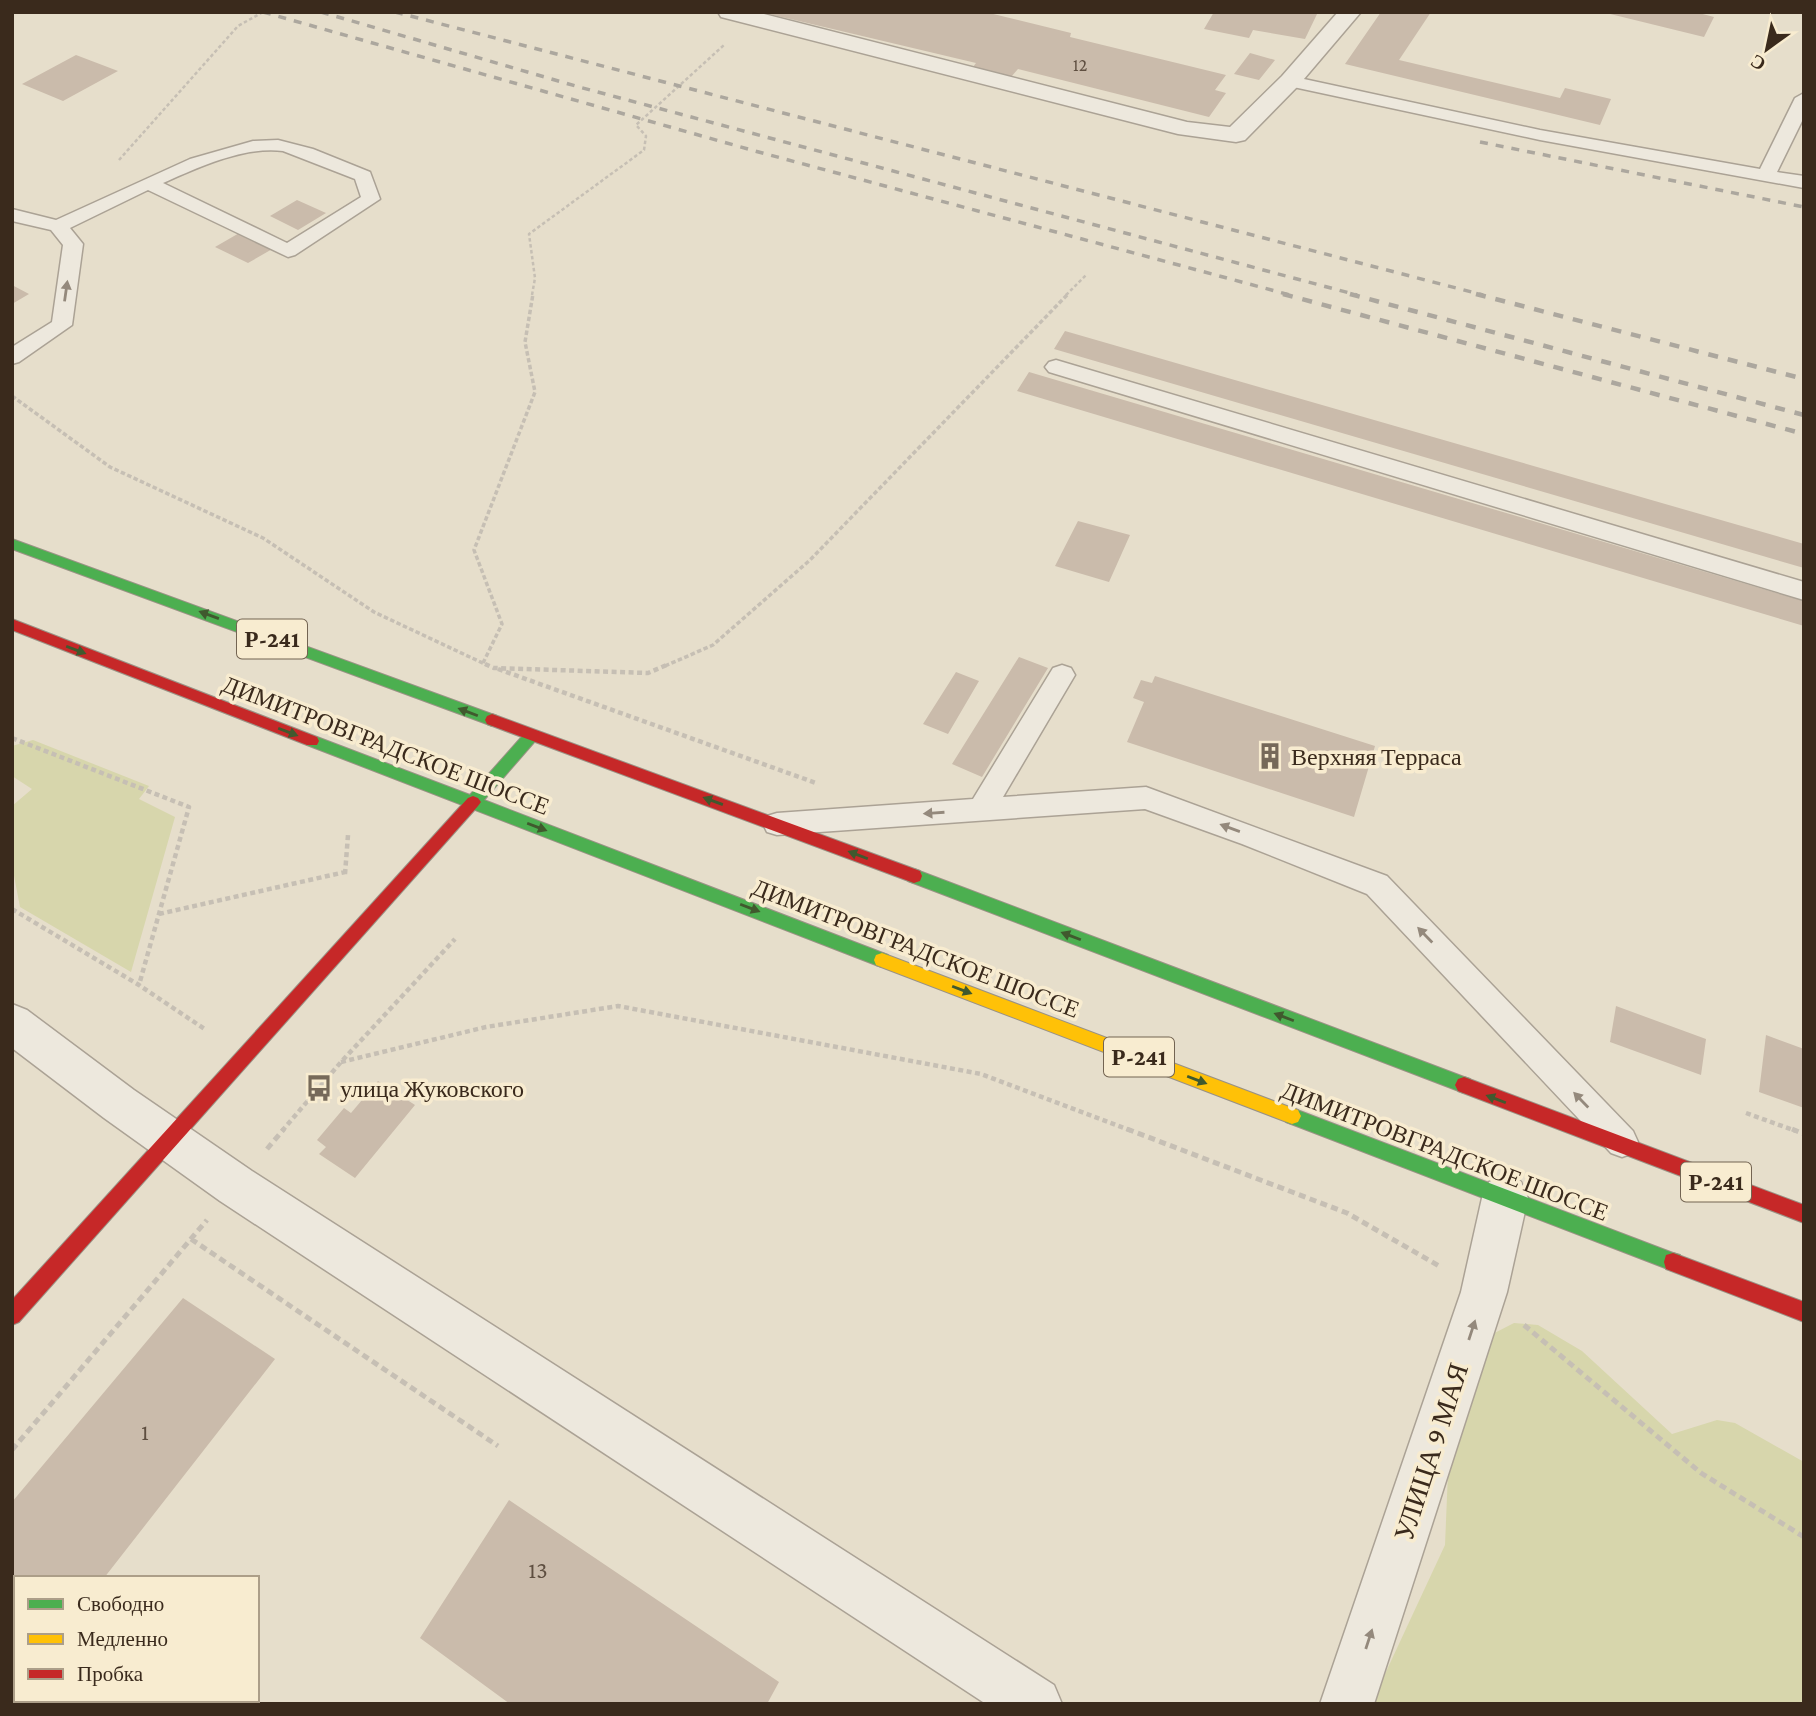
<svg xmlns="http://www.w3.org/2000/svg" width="1816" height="1716" font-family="'Crimson Pro',serif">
	<rect width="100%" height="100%" fill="#e6decb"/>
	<!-- green -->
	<path fill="#d7d6ac" d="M33,740L149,786L139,799L175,817L131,972L20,907L12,865V806L32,789L12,776V746Z
		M1514,1323L1538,1325L1582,1351L1672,1434L1717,1420L1735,1423L1804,1462V1704H1371L1445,1545L1452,1377L1477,1342Z"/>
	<!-- building -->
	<path fill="#cabbab" d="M761,12H985L1071,33L1070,37L1226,75L1215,90L1226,93L1209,117L1018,69L1011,77L973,67L976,63Z
		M1214,12H1318L1305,39L1253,30L1249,38L1204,29Z
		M1381,12H1431L1399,60L1560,98L1565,88L1611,99L1600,125L1345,64Z
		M1602,12H1695L1714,17L1704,37Z
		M1250,53L1275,60L1259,80L1234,74Z
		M76,55L118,71L63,101L22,84Z
		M297,200L326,213L298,230L270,216Z
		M241,232L274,248L248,263L215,247Z
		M12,285L29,294L12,304Z
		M1065,331L1804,544V568L1054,349Z
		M1029,372L1804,601V626L1017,391Z
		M1078,521L1130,535L1109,582L1055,566Z
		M1019,657L1048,668L982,777L952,764Z
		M956,672L979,681L948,734L923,724Z
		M1155,676L1375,746L1354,817L1127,742L1144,702L1133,698L1141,680L1152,683Z
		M1616,1006L1706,1039L1701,1075L1610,1042Z
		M1766,1035L1804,1049V1108L1759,1092Z
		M378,1081L415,1105L355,1178L319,1154L326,1147L317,1140L344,1108L351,1113Z
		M183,1298L275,1359L104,1578H16V1622L12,1619V1502Z
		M509,1500L779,1682L767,1704H510L420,1638Z"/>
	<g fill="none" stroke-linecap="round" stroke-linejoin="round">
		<defs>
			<path id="lane" d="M1290,76L1540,130L1760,169L1795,98L1804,93V117L1777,172L1804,176V188L1540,140L1284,85L1281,81L1284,77Z
				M278,140L313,149L370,172L380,199L295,255L288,257L148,190L70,228L83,244L72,325L19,362L12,364V347L52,322L63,245L51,230L12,221V209L56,220L190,159L253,141ZM283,151L355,179L361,197L287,243L163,183C199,167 244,146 283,151Z
				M1056,360L1804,582V600L1049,372L1045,367L1049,362Z
				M1062,665L1071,668L1075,675L1003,797L1146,787L1387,876L1633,1131L1638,1142L1633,1153L1622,1157L1611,1153L1367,894L1242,844L1145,809L777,835L767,832L763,824L767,816L777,813L973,799L1053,668Z
				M12,1636L16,1637V1677L12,1676Z"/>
			<path id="street" d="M718,12H756L1187,122L1230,127L1282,76L1338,12H1361L1298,86L1245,140L1236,142L1178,134L721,17Z
				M12,1004L27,1010L134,1090L252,1171L1054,1685L1062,1704H986L220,1201L104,1118L12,1048Z
				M1505,1176L1521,1182L1528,1198L1507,1292L1374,1704H1320L1461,1292L1482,1198L1489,1182Z"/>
			<path id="fast" d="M12,539L497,716L499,720L492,726L487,724L12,549Z
				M531,730L538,736L536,740L484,800L888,955L890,960L888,965L882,967L876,965L307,745L305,741L307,737H317L470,795L526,732Z
				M914,869L1464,1077L1470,1079L1473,1085L1470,1091L1464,1093L908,881L906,876L908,871Z
				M1292,1108L1673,1253L1680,1255L1682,1262L1680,1269L1673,1271L1286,1122L1283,1116L1286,1110Z"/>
			<path id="slow" d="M882,953L1292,1108L1298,1110L1301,1116L1298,1122L1292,1124L876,965L874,960L876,955Z"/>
			<path id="jam" d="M12,619L317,737L319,741L317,745H307L12,630Z
				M492,714L920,871L922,876L920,881L914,883L487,724L485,720L487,716Z
				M473,796L478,798L481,802L478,806L19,1322L12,1325V1300L468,798Z
				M1464,1077L1804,1205V1223L1458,1091L1455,1085L1458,1079Z
				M1673,1253L1804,1302V1322L1666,1269L1664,1262L1666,1255Z"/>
		</defs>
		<!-- lane casing -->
		<use href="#lane" stroke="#aba295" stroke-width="3"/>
		<!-- street casing -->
		<use href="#street" stroke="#aba295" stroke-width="3"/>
		<!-- fast casing -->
		<use href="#fast" stroke="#9a9285" stroke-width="2"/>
		<!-- slow casing -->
		<use href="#slow" stroke="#9a9285" stroke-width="2"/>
		<!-- jam casing -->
		<use href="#jam" stroke="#9a9285" stroke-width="2"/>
		<!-- path-far3 -->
		<path stroke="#c6bfb4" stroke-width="2.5" stroke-dasharray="3.5 2.5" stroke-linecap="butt" d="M119,160L238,26L263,12
			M532,295L535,278L529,234L644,150L646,136L636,125L724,45
			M1066,295L1087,274"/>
		<!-- path-far2 -->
		<path stroke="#c6bfb4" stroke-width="3.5" stroke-dasharray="4.5 2.5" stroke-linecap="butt" d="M12,396L110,467L263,538L374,612L489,666
			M483,663L502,624L474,550L535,392L525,342L533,294
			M665,666L713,645L810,560L1068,294"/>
		<!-- path-far1 -->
		<path stroke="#c6bfb4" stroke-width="4.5" stroke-dasharray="5 3.5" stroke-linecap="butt" d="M485,664L494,668L648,673L669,664
			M498,669L816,783
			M12,738L189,807L139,985
			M345,874L348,835
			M12,909L139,985L206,1030
			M159,914L345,872
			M341,1062L486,1027L618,1006L981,1074L1132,1131
			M1746,1113L1796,1131
			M282,1131L341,1062L455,939"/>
		<!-- path -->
		<path stroke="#c6bfb4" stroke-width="5" stroke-dasharray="7 4.5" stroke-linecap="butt" d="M1127,1129L1347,1213L1439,1266
			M1792,1129L1804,1134
			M267,1149L284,1129
			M191,1239L498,1446
			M1524,1325L1701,1473L1804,1537
			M12,1450L207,1220"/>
		<!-- lane -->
		<use href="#lane" fill="#ede8dd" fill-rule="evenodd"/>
		<!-- street -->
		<use href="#street" fill="#ede8dd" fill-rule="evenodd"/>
		<!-- fast -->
		<use href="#fast" fill="#4caf50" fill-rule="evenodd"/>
		<!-- slow -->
		<use href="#slow" fill="#ffc107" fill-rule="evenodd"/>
		<!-- jam -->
		<use href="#jam" fill="#c62828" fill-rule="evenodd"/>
		<!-- rail-far1 -->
		<path stroke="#aca79e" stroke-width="3.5" stroke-dasharray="8 8" stroke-linecap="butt" d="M263,12L755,151L1290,295
			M321,12L579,87L1357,295
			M395,12L1483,295
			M1480,142L1804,207"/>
		<!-- rail -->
		<path stroke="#aca79e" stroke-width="4.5" stroke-dasharray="10 10" stroke-linecap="butt" d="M1283,294L1804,434
			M1350,294L1804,415
			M1476,294L1804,379"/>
	</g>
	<!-- one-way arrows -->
	<defs><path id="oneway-solid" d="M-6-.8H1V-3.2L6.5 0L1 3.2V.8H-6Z" transform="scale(1.75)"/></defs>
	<g fill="#94897c">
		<use href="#oneway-solid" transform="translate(66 291) rotate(-82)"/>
		<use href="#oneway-solid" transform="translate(934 813) rotate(176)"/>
		<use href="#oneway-solid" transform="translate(1230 828) rotate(-160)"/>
		<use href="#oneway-solid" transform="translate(1425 935) rotate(-134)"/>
		<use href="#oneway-solid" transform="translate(1581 1100) rotate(-134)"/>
		<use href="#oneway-solid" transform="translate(1472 1330) rotate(-72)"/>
		<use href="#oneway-solid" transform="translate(1369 1639) rotate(-72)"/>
	</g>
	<g fill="#40592e">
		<use href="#oneway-solid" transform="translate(209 615) rotate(-160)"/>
		<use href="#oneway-solid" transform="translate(76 650) rotate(21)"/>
		<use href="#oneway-solid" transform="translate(468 712) rotate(-159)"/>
		<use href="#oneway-solid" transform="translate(288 732) rotate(21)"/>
		<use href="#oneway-solid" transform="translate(713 801) rotate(-160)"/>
		<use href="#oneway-solid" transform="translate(537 827) rotate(21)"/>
		<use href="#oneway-solid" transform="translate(858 855) rotate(-159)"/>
		<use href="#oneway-solid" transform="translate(750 908) rotate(21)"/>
		<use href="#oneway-solid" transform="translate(1071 936) rotate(-159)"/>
		<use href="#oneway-solid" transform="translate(962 990) rotate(21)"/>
		<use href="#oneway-solid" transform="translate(1284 1017) rotate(-159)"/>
		<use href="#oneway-solid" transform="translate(1197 1080) rotate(21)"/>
		<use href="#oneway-solid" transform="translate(1496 1099) rotate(-159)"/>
	</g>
	<!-- icons -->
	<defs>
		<symbol id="building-bare" viewBox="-9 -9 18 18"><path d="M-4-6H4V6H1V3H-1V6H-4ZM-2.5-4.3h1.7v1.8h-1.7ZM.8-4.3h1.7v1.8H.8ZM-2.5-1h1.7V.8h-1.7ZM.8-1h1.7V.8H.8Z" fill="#766959" stroke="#f8ecd0" stroke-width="2.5" paint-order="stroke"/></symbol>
		<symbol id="bus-bare" viewBox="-9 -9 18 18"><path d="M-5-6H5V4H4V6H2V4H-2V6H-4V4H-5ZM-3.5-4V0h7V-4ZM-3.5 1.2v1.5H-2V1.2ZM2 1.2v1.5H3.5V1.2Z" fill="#766959" stroke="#f8ecd0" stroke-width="2.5" paint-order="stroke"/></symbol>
	</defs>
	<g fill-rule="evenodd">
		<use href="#building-bare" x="1251" y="737" width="38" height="38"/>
		<use href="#bus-bare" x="300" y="1069" width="38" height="38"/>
	</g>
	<g text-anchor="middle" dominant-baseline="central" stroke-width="7" stroke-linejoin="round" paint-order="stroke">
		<!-- far-number labels -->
		<g font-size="18" fill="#5e4e40">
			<text x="1080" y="65">12</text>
		</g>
		<!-- shield labels -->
		<g fill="#f8ecd0" stroke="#736452" stroke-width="2">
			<rect x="237" y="619.5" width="70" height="39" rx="5"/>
			<rect x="1104" y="1037.5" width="70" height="39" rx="5"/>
			<rect x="1681" y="1162.5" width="70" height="39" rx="5"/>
		</g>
		<g font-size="23" font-weight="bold" fill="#3a2a1c">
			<text x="272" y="639">Р-241</text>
			<text x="1139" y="1057">Р-241</text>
			<text x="1716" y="1182">Р-241</text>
		</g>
		<!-- street labels -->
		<g font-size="24" fill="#3a2a1c" stroke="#f8ecd0">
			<text transform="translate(386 745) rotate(21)">ДИМИТРОВГРАДСКОЕ ШОССЕ</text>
			<text transform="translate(916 948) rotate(21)">ДИМИТРОВГРАДСКОЕ ШОССЕ</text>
			<text transform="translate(1445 1151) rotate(21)">ДИМИТРОВГРАДСКОЕ ШОССЕ</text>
		</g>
		<!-- poi labels -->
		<g font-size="24" fill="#3a2a1c" stroke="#f8ecd0" text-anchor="start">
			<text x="1291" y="756">Верхняя Терраса</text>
			<text x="340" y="1088">улица Жуковского</text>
		</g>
		<!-- near-number labels -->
		<g font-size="24" fill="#5e4e40">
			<text x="145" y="1431">1</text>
			<text x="538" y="1569">13</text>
		</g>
		<!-- near-street labels -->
		<g font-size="28" fill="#3a2a1c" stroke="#f8ecd0">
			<text transform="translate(1431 1452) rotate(-72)">УЛИЦА 9 МАЯ</text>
		</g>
	</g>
	<!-- border -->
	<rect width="1816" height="1716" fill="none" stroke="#3a2a1c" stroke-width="28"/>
	<!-- legend -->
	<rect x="14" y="1576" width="245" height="126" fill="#f8ecd0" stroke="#ac9e88" stroke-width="2"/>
	<rect x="28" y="1599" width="35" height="10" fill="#4caf50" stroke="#ac9e88" stroke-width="2"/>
	<text x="77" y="1611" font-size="21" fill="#3a2a1c">Свободно</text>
	<rect x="28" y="1634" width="35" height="10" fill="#ffc107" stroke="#ac9e88" stroke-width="2"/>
	<text x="77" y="1646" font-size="21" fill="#3a2a1c">Медленно</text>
	<rect x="28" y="1669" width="35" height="10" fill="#c62828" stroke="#ac9e88" stroke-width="2"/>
	<text x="77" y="1681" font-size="21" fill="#3a2a1c">Пробка</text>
	<!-- north arrow -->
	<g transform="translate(1767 49) rotate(213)" stroke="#f8ecd0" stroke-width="5" paint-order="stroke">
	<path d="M0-5L12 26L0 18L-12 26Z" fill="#3a2a1c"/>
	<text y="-10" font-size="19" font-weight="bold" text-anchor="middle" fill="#3a2a1c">С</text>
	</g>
</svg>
